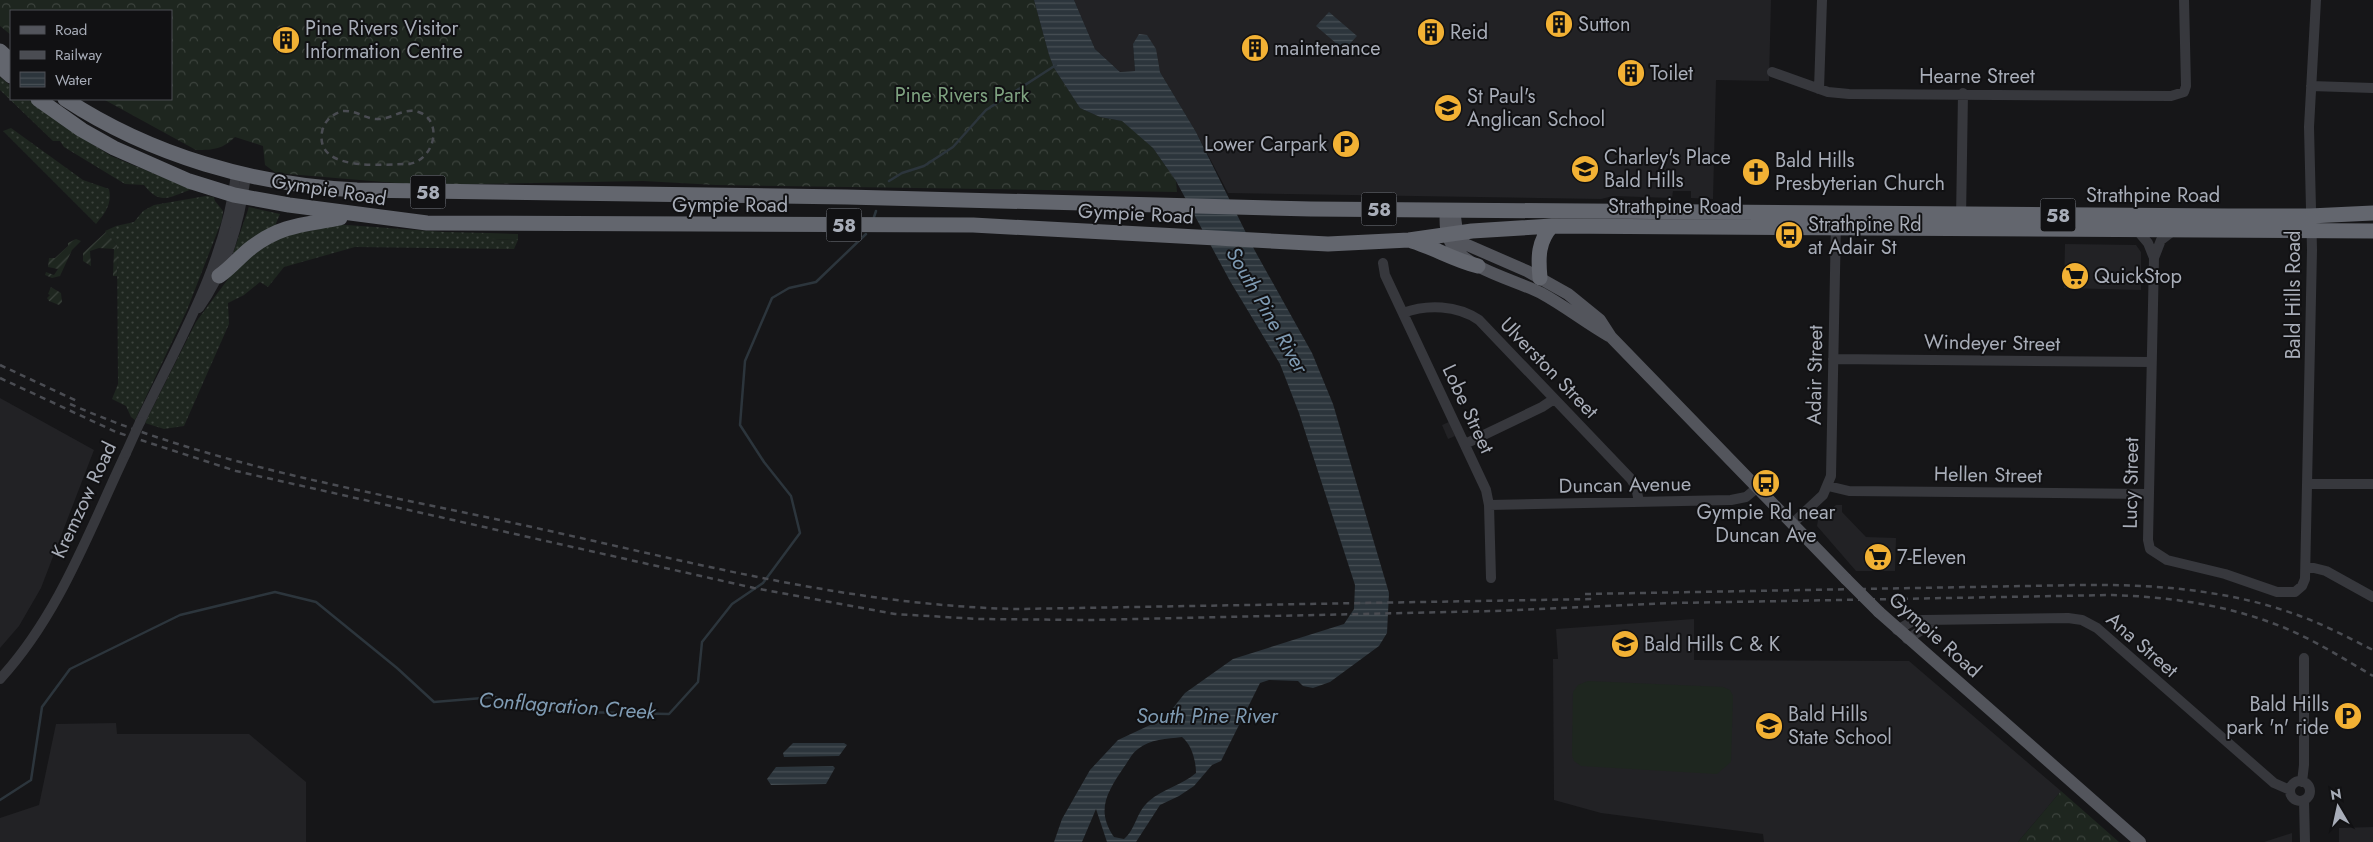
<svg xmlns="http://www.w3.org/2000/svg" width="2373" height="842" font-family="Jost,sans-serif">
	<defs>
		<pattern id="grass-dots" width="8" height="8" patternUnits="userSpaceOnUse" patternTransform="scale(1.25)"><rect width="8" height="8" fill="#1e261f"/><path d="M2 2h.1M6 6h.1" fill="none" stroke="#3c433d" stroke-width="1.8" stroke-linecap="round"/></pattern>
		<pattern id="forest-crowns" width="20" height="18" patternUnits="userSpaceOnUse" patternTransform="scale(1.25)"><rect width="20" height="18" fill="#1e261f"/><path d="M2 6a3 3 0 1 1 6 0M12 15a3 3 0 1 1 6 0" fill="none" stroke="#3c433d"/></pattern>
		<pattern id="garden-furrows" width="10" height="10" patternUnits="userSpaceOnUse" patternTransform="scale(1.25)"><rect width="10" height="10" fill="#1e261f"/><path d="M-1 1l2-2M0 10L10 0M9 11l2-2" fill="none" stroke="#3c433d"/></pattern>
		<pattern id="water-rules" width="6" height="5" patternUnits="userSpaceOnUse" patternTransform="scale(1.25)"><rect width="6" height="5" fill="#2c353c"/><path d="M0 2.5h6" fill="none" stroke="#485056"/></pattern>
	</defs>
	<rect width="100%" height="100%" fill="#161618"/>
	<!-- built -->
	<path fill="#222225" d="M1074,0H1771L1769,81L1716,80L1713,199L1691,198V191H1673L1672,198L1613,196L1601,199L1228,193L1196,132L1160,72L1157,62L1133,44L1135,71L1120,72L1095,49Z
		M2065,244L2136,245L2141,252V290L2064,288Z
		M0,398L94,450L41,588L19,626L0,648Z
		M1449,422L1455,436L1448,439L1442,425Z
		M1836,505H1842V512L1866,537L1896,538L1895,571H1856L1817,526L1818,520Z
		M1694,619V660L1909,661L2061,791L2018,842H1764L1763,834L1601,813L1554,800L1553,659H1558L1556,629Z
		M116,723L117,734H249L306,782V842H0V818L39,805L56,724Z
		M2373,827V842H2339V828Z
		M2292,833V842H2264Z"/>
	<!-- grass -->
	<path fill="url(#grass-dots)" d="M0,77L11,86V99H28L51,117L111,156L192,189C170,197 160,206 144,185L125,184L64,147L60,141H53L0,90Z
		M11,128L83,180L109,189C112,204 106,212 96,224L3,131Z
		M206,196L214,197L215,201L223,211L222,220L187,310L135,420L131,417L126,406L112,399L118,384L117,245L105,231L116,226L134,222L143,211L154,205Z
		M249,207L280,214L274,228L236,254L233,253Z
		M333,224L444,232L489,233V239L518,240L514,249L355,247L284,267L268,287L260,282L244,295L228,303L229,324L184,426L164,429L145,423L196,322L237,267L274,239Z"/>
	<!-- forest -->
	<path fill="url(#forest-crowns)" d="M0,0H1034L1049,55L1054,68L1080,108L1100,117L1122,121L1135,131L1153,148L1176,181L1177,192L716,185L643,181L419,185L276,173L265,165L263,146L235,137C223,149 214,150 196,150L103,99H171V11H11V35L0,26Z
		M489,233L518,234V240L489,239Z
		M2061,791L2119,842H2018Z"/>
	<!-- garden -->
	<path fill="url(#garden-furrows)" d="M106,232L117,245V276H113L114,249L99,248L90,251L91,266L83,261V253Z
		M76,239L81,241L72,250L60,276L52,278L45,275L46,272L54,275L58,269L48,267L49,258H55L68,246V243Z
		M51,287L61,293L62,302L59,305L49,301L47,298L50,295L48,294Z"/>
	<!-- pitch -->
	<path fill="#1e261f" d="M1588,681L1723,687L1730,690L1733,696L1731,762L1717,774L1581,766L1574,761L1572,755L1573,692L1578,685Z"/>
	<!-- water -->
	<path fill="url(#water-rules)" fill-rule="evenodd" d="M1034,0H1074L1095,49L1120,72L1135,71L1133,44L1139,34L1147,35L1156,49L1160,72L1196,132L1255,251L1312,353L1333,404L1389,593L1387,633L1379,646L1330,682L1313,688L1303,686L1298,681L1269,680L1260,683L1221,761L1212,765L1194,786L1179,796L1160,805L1136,842H1107L1096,809L1082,842H1054L1062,819L1090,770L1118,740L1165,718L1185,693L1233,659L1344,624L1354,609L1355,585L1299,413L1280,364L1230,281L1176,181L1153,148L1122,121L1100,117L1080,108L1054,68L1049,55ZM1182,737C1192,745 1196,761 1196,773C1182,785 1163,789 1149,801C1136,812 1136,829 1124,839L1114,837C1095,810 1108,791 1124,767C1128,762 1132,753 1138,749C1150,739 1167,739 1182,737Z
		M1329,12L1357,36L1344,50L1316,26Z
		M793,743H844L847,745L839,756L784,757L783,753Z
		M833,766L835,768L826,784L771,785L767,779L776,767Z"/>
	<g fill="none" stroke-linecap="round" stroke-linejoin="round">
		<!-- stream -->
		<path stroke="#2c353c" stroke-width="2.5" d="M889,181L902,173L924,166L953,147L986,110L1056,65
			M874,217L876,211
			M0,800L31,780L42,707L70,669L180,615L275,592L316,602L397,668L434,702L495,697L530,708L579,712L669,714L698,682L702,642L732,604L763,583L800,533L791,496L764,462L740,425L745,361L772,298L789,288L816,282L866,234"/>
		<!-- minor -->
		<path stroke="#37383d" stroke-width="10" d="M1772,72L1828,92L1849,94L2171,96L2184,92L2186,86L2184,0
			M2311,86L2373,88
			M1819,89L1822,0
			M1961,219L1963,93
			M2137,230L2148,243L2154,258L2148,540L2150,549L2167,560L2225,574L2277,592H2295L2302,586L2305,579L2312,250L2309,127L2316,0
			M2154,258L2161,240L2174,230
			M1383,263L1385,275L1486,490L1489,505L1491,578
			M199,308C227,268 239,224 246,176
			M1403,313C1427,304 1457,305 1479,320L1631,479L1636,487L1639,502
			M1833,359L2151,362
			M140,422C178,343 226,262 236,174
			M1465,444L1542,407L1554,399
			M2308,484H2373
			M1828,486L1849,491L2148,494
			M1489,505L1731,500L1746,497L1758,487
			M1793,523L1823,495L1831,476L1836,222
			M2306,566L2326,571L2373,597
			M1897,630L1911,622L1923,620L2068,618L2082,620L2097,628L2274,783L2290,790
			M1907,639L1935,622
			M0,679C59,615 89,531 126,453
			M2290 791a10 10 0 1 1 20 0a10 10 0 1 1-20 0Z
			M2302,782L2304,765V658
			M2304,801L2305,842"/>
		<!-- major -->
		<path stroke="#53555c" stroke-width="12" d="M1446,209C1445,222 1445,236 1453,246C1470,270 1515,280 1541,293C1565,306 1586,323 1609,336
			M1454,209L1457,232L1465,244L1527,271L1568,294L1600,320L1611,337L1846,579
			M1879,612L2140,842"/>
		<!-- highway -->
		<path stroke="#63666e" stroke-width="15" d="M0,51L11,61
			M0,66L11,76
			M38,99L82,130L114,148L189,181L234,195L289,205L427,223L973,225L1328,244L1409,240L1472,231L1552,226L2373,231
			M65,99C152,156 254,185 357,190L847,197L1311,209L2229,216H2310L2373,213
			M1412,241C1435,248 1454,260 1478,266
			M219,276C231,268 240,256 252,247C283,224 305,225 340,218
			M1540,278C1538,257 1538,241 1552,226"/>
		<!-- rail -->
		<path stroke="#4a4c52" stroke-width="2.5" stroke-dasharray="6 5" stroke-linecap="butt" d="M343,111C357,110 366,120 380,119C394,118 406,106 421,113C443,123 434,160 409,164C385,164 315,173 322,132C324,121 332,114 343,111Z
			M0,365L79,402
			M0,378L116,432L236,471L754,588L895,614L978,619L1091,620L1493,611L1674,603L2112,595C2171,597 2229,605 2285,628C2316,641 2344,659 2373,676
			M70,404C212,466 368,491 518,524C684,560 849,606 1019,609L1593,599
			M1585,594L2081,585C2154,584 2231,590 2300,616C2325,625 2349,638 2373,650"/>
		<!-- minor-bridge -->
		<path stroke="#37383d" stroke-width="10" d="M126,453L140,422"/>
		<!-- major-bridge -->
		<path stroke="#53555c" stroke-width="12" d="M1846,579L1879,612"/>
	</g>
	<!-- icons -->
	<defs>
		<symbol id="building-disc" viewBox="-11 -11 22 22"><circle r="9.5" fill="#f2b134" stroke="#111113"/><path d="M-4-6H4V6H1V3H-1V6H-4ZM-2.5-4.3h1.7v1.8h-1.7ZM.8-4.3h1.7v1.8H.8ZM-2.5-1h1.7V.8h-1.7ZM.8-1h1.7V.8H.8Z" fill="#111"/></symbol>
		<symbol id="school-disc" viewBox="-11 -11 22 22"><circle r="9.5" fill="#f2b134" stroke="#111113"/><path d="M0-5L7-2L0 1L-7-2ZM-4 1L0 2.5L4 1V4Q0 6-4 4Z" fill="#111"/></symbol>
		<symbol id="parking-disc" viewBox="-11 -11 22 22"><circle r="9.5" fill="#f2b134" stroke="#111113"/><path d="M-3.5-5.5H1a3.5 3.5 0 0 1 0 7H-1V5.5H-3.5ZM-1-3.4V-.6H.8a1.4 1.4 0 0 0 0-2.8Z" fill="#111"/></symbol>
		<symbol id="church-disc" viewBox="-11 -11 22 22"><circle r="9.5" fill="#f2b134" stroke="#111113"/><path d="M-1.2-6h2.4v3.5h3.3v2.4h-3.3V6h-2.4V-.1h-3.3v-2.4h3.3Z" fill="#111"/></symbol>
		<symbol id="bus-disc" viewBox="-11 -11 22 22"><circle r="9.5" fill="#f2b134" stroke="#111113"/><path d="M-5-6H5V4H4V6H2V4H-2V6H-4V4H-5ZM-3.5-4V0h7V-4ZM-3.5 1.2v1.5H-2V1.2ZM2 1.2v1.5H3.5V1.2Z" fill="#111"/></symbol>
		<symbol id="supermarket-disc" viewBox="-11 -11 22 22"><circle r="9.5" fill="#f2b134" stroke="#111113"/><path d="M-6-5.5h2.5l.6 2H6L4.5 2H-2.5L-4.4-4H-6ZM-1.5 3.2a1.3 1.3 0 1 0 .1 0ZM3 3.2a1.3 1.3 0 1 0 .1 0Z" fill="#111"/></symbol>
	</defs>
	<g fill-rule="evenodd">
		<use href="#building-disc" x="1543" y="8" width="32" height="32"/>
		<use href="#building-disc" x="1415" y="16" width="32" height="32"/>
		<use href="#building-disc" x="270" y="24" width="32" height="32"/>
		<use href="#building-disc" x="1239" y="32" width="32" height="32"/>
		<use href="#building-disc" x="1615" y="57" width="32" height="32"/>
		<use href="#school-disc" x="1432" y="92" width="32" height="32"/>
		<use href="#parking-disc" x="1330" y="128" width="32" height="32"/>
		<use href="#school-disc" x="1569" y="153" width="32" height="32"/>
		<use href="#church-disc" x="1740" y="156" width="32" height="32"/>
		<use href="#bus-disc" x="1773" y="219" width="32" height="32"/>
		<use href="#supermarket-disc" x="2059" y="260" width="32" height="32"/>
		<use href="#bus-disc" x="1750" y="467" width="32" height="32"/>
		<use href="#supermarket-disc" x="1862" y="541" width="32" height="32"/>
		<use href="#school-disc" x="1609" y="628" width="32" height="32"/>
		<use href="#parking-disc" x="2332" y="700" width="32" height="32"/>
		<use href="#school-disc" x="1753" y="710" width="32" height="32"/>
	</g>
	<g text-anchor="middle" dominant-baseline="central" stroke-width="4" stroke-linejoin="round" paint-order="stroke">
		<!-- shield labels -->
		<g fill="#111113" stroke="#7b7e86" stroke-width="1">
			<rect x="410.5" y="175.5" width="35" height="33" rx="4"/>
			<rect x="1361.5" y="192.5" width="35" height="33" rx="4"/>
			<rect x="2040.5" y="198.5" width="35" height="33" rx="4"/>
			<rect x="826.5" y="208.5" width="35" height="33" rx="4"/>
		</g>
		<g font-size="19" font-weight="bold" fill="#a8adb8">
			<text x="428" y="192">58</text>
			<text x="1379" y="209">58</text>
			<text x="2058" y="215">58</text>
			<text x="844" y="225">58</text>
		</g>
		<!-- poi labels -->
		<g font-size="20" fill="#a8adb8" stroke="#111113" text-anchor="start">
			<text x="1578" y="24">Sutton</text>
			<text x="305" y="28">Pine Rivers Visitor<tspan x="305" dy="23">Information Centre</tspan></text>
			<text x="1450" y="32">Reid</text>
			<text x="1274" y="48">maintenance</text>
			<text x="1650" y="73">Toilet</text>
			<text x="1467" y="96">St Paul's<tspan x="1467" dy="23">Anglican School</tspan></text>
			<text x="1327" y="144" text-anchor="end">Lower Carpark</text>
			<text x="1604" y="157">Charley's Place<tspan x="1604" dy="23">Bald Hills</tspan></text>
			<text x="1775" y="160">Bald Hills<tspan x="1775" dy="23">Presbyterian Church</tspan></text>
			<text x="1808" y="224">Strathpine Rd<tspan x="1808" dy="23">at Adair St</tspan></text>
			<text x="2094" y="276">QuickStop</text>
			<text x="1766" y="512" text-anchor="middle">Gympie Rd near<tspan x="1766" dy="23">Duncan Ave</tspan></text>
			<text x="1897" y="557">7-Eleven</text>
			<text x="1644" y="644">Bald Hills C &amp; K</text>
			<text x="2329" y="704" text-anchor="end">Bald Hills<tspan x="2329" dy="23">park 'n' ride</tspan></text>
			<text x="1788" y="714">Bald Hills<tspan x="1788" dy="23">State School</tspan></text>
		</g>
		<!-- street labels -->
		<g font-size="20" fill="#a8adb8" stroke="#111113">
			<text x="1977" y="76">Hearne Street</text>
			<text transform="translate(329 190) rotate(9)">Gympie Road</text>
			<text x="2153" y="195">Strathpine Road</text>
			<text x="730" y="205">Gympie Road</text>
			<text x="1675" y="206">Strathpine Road</text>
			<text transform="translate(1136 214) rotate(3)">Gympie Road</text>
			<text transform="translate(2293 295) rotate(-90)">Bald Hills Road</text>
			<text transform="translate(1992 343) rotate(1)">Windeyer Street</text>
			<text transform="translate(1549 368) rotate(46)">Ulverston Street</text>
			<text transform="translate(1815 375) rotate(-89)">Adair Street</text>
			<text transform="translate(1468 409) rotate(65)">Lobe Street</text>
			<text transform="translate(1988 475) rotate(1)">Hellen Street</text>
			<text transform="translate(2131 483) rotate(-89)">Lucy Street</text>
			<text transform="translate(1625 485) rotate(-1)">Duncan Avenue</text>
			<text transform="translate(84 500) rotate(-65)">Kremzow Road</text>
			<text transform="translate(1935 635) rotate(42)">Gympie Road</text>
			<text transform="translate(2142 645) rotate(41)">Ana Street</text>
		</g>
		<!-- park labels -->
		<g font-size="20" fill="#7fa381" stroke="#111113">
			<text x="962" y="95">Pine Rivers Park</text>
		</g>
		<!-- water labels -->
		<g font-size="21" font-style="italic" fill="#7f9bb3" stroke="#111113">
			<text transform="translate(1267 310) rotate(60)">South Pine River</text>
			<text transform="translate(567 706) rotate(4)">Conflagration Creek</text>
			<text x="1207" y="716">South Pine River</text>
		</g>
	</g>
	<!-- legend -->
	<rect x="10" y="10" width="162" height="90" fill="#111113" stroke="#4d4f55"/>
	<rect x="20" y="26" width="25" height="8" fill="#53555c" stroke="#4d4f55"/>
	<text x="55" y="35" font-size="15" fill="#a8adb8">Road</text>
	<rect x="20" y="51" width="25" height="8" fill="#4a4c52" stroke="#4d4f55"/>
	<text x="55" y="60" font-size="15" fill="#a8adb8">Railway</text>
	<rect x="20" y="72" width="25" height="15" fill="url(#water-rules)" stroke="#4d4f55"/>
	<text x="55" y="85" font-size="15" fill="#a8adb8">Water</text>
	<!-- north arrow -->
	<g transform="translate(2338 807) rotate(351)" stroke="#111113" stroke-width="4" paint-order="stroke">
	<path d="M0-4L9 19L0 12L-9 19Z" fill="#a8adb8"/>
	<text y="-8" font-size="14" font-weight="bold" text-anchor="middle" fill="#a8adb8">N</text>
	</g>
</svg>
